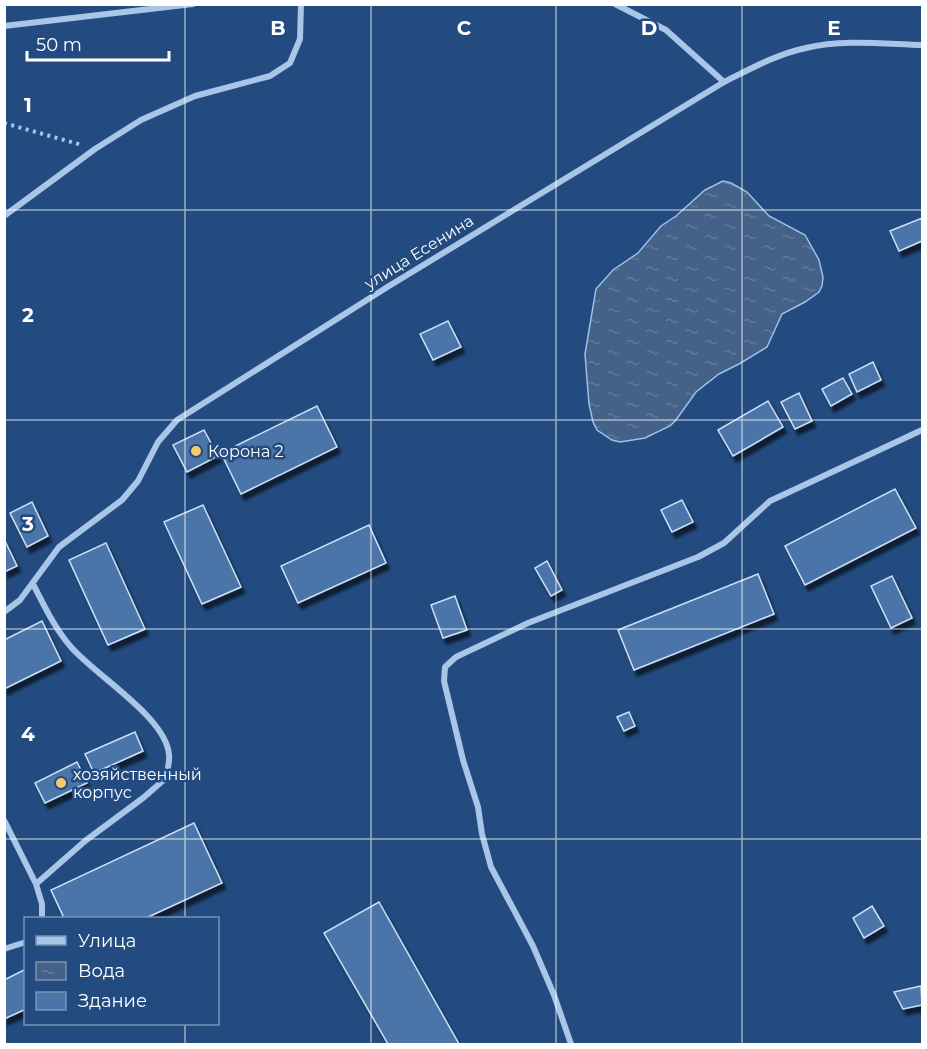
<svg xmlns="http://www.w3.org/2000/svg" width="927" height="1049" font-family="Montserrat,sans-serif">
	<defs>
		<pattern id="water-ripples" width="26" height="14" patternUnits="userSpaceOnUse" patternTransform="scale(1.5)"><rect width="26" height="14" fill="#446288"/><path d="M2 4q2-2 4 0t4 0M15 11q2-2 4 0t4 0" fill="none" stroke="#607a9a"/></pattern>
		<filter id="shadow"><feDropShadow dx="3.5" dy="6" stdDeviation="1.5" flood-color="#0009"/></filter>
	</defs>
	<rect width="100%" height="100%" fill="#234b80"/>
	<!-- water -->
	<path fill="url(#water-ripples)" stroke="#9dc0e8" stroke-width="1.5" d="M723,181L731,183L747,192L769,216L805,235L819,260L823,277L822,286L819,292L805,302L782,314L767,347L739,364L719,374L696,392L676,420L670,426L645,438L620,442L612,440L597,430L593,422L589,404L585,354L596,289L613,270L638,253L661,226L676,216L705,190Z"/>
	<!-- building -->
	<path fill="#4b75a9" stroke="#cddff5" stroke-width="1.5" filter="url(#shadow)" d="M922,218V241L899,251L890,231Z
		M448,321L461,347L433,360L420,334Z
		M873,362L881,380L857,392L849,374Z
		M843,378L852,394L831,406L822,389Z
		M799,393L812,421L795,429L781,402Z
		M768,401L783,427L733,456L718,430Z
		M317,406L337,447L241,494L221,453Z
		M204,430L218,456L187,472L173,445Z
		M895,489L916,528L805,585L785,546Z
		M682,500L693,522L672,532L661,510Z
		M32,502L48,536L27,547L10,513Z
		M203,505L241,587L202,604L164,522Z
		M369,525L386,563L298,603L281,566Z
		M4,539L17,566L4,572Z
		M106,543L145,629L108,645L69,560Z
		M547,561L562,590L551,596L535,568Z
		M758,574L774,614L634,670L618,630Z
		M892,576L912,618L891,628L871,586Z
		M455,596L467,630L443,638L431,605Z
		M42,621L61,661L4,689V640Z
		M629,712L635,726L624,731L617,717Z
		M135,732L143,751L94,773L85,754Z
		M77,762L87,783L45,803L35,783Z
		M194,823L222,883L146,918H64L51,890Z
		M379,902L459,1044H388L324,933Z
		M872,906L884,926L864,938L853,918Z
		M26,969V1009L4,1019V980Z
		M921,986L922,1005L903,1009L894,992Z"/>
	<g fill="none" stroke-linecap="round" stroke-linejoin="round">
		<!-- path -->
		<path stroke="#a9c5e7" stroke-width="4" stroke-dasharray="3 4.5" stroke-linecap="butt" d="M4,123L82,145"/>
		<!-- street -->
		<path stroke="#a9c5e7" stroke-width="6" d="M615,4L666,30L724,82
			M4,26L193,4
			M4,216L95,149L141,120L195,96L270,76L290,63L300,39L301,4
			M33,584C44,605 55,629 71,647C95,675 167,718 169,755C170,762 167,771 166,778L143,798L85,841L36,884L42,904V918
			M4,612L20,600L59,547L122,500L138,481L158,442L177,420L389,286L724,82C750,69 777,54 806,48C843,39 885,44 922,45
			M4,820L36,884
			M4,949L26,942
			M571,1044L554,995L533,946L491,867L482,834L478,807L463,760L444,681L445,667L456,657L528,623L698,557L724,543L770,501L922,430"/>
	</g>
	<!-- grid -->
	<path fill="none" stroke="#fff" stroke-width="1.5" stroke-opacity="0.55" d="M185,4V918M371,4V1044M556,4V1044M742,4V1044M4,210H922M4,420H922M4,629H922M4,839H922M185,1024V1044"/>
	<!-- markers -->
	<g fill="#f2cc6c" stroke="#234b80" stroke-width="2">
		<circle cx="196" cy="451" r="6"/>
		<circle cx="61" cy="783" r="6"/>
	</g>
	<g text-anchor="middle" dominant-baseline="central" stroke-width="5" stroke-linejoin="round" paint-order="stroke">
		<!-- street labels -->
		<g font-size="16" fill="#fff" stroke="#234b80">
			<text transform="translate(419 252) rotate(-32)">улица Есенина</text>
		</g>
		<!-- poi labels -->
		<g font-size="16" fill="#fff" stroke="#234b80" text-anchor="start">
			<text x="208" y="451">Корона 2</text>
			<text x="73" y="774">хозяйственный<tspan x="73" dy="18">корпус</tspan></text>
		</g>
	</g>
	<g font-size="20" text-anchor="middle" font-weight="bold" fill="#fff" stroke="#234b80" stroke-width="5" stroke-linejoin="round" paint-order="stroke">
		<text x="278" y="35">B</text>
		<text x="464" y="35">C</text>
		<text x="649" y="35">D</text>
		<text x="834" y="35">E</text>
		<text x="28" y="112">1</text>
		<text x="28" y="322">2</text>
		<text x="28" y="531">3</text>
		<text x="28" y="741">4</text>
	</g>
	<!-- border -->
	<rect width="927" height="1049" fill="none" stroke="#ffffff" stroke-width="12"/>
	<!-- legend -->
	<rect x="24" y="917" width="195" height="108" fill="#234b80" stroke="#7b93b3" stroke-width="1.5"/>
	<rect x="36" y="936" width="30" height="9" fill="#a9c5e7" stroke="#7b93b3" stroke-width="1.5"/>
	<text x="78" y="947" font-size="18" fill="#ffffff">Улица</text>
	<rect x="36" y="962" width="30" height="18" fill="url(#water-ripples)" stroke="#7b93b3" stroke-width="1.5"/>
	<text x="78" y="977" font-size="18" fill="#ffffff">Вода</text>
	<rect x="36" y="992" width="30" height="18" fill="#4b75a9" stroke="#7b93b3" stroke-width="1.5"/>
	<text x="78" y="1007" font-size="18" fill="#ffffff">Здание</text>
	<!-- scale -->
	<path d="M27 51v9h142v-9" fill="none" stroke="#ffffff" stroke-width="3"/>
	<text x="36" y="51" font-size="18" fill="#ffffff" stroke="#234b80" stroke-width="4.5" paint-order="stroke">50 m</text>
</svg>
